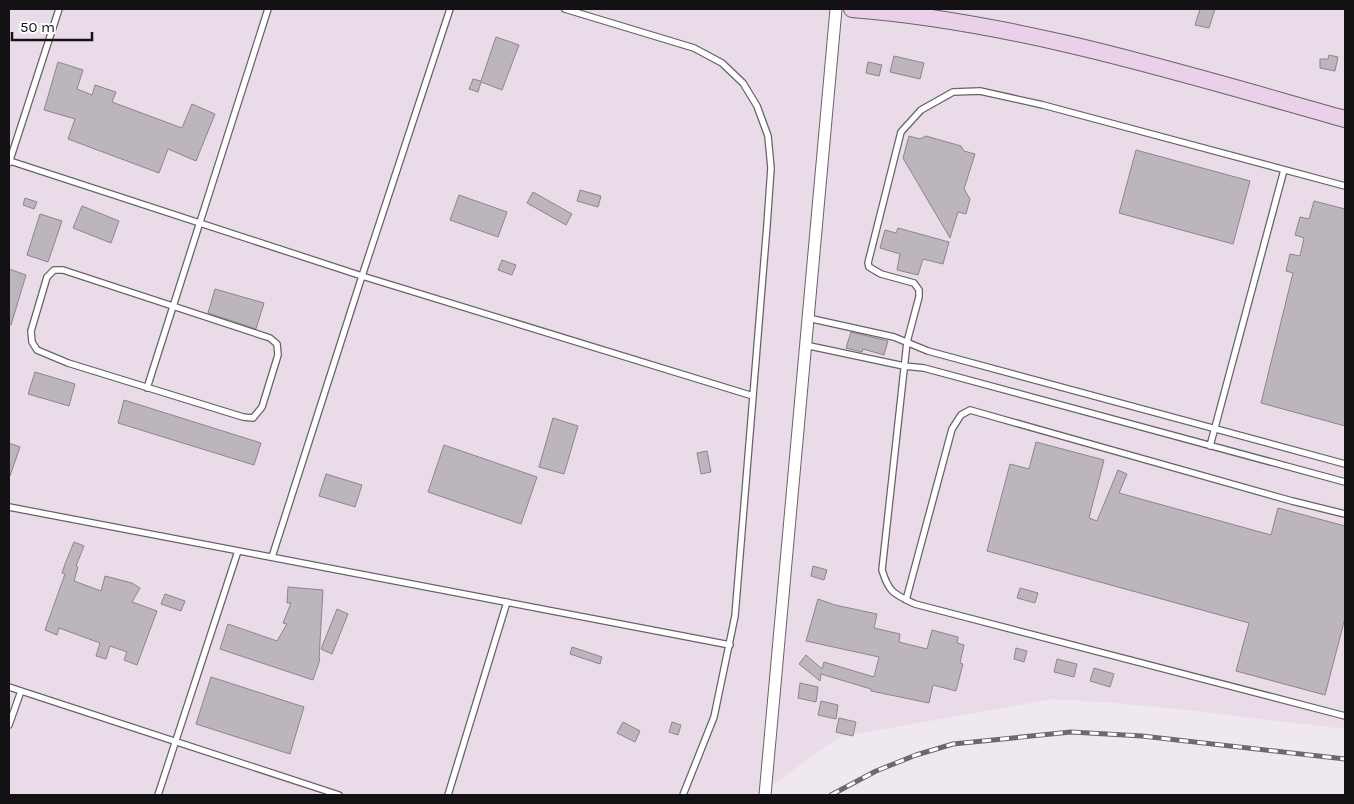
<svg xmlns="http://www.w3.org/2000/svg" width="1354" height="804" font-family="Karla,sans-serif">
	<rect width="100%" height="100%" fill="#f0e8ef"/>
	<!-- built -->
	<path fill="#e9dbe8" d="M9,9H1345V729L1186,710L1115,703L1053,699L839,737L758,795H9Z"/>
	<!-- building -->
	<path fill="#bcb5bb" stroke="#8c858b" d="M1200,9H1215L1209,28L1195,25Z
		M496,37L519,45L502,90L481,82L478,92L469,89L473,79L481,81Z
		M1329,55L1338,57L1335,71L1320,68V59H1328Z
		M894,56L924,63L920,79L890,72Z
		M58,62L83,70L77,89L92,95L95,85L116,92L112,102L182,128L192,104L215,114L196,161L168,149L159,173L68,139L75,119L44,110Z
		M868,62L882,65L879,76L866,73Z
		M909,136L920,139L926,136L961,146L964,151L975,154L964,189L970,199L966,214L958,212L950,238L903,158Z
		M1136,150L1250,181L1233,244L1119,213Z
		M580,190L601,196L598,207L577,201Z
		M533,192L572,214L566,225L527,203Z
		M459,195L507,212L498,237L450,220Z
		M25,198L37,202L34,209L23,205Z
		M1314,201L1345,209V426L1261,403L1293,273L1286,271L1290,254L1300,256L1304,238L1295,235L1300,217L1309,219Z
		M82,206L119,221L111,243L73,228Z
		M40,214L62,221L48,262L27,255Z
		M898,228L949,242L943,264L923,259L918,275L897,270L900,254L880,248L885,230L896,233Z
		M502,260L516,265L512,275L498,270Z
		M9,269L26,275L11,325L9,324Z
		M215,289L264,303L256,329L208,313Z
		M851,332L888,341L884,355L863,349L862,352L846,348Z
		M35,372L75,384L69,406L28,394Z
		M124,400L261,443L254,465L118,423Z
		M553,418L578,426L564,474L539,467Z
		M1036,442L1104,460L1089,518L1097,521L1118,470L1127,474L1119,493L1271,535L1278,508L1345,526V618L1325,695L1236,671L1249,623L987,551L1010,464L1029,469Z
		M9,443L20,447L10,476L9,475Z
		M444,445L537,477L521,524L428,492Z
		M707,451L711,472L701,474L697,453Z
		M326,474L362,485L355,507L319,496Z
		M74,542L84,546L76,566L78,567L74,581L101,591L105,576L132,583L140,588L132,602L157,611L137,665L124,660L127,652L110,646L106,659L96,656L100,643L59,628L57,635L45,630L65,574L62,573L65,564Z
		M813,566L827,570L824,580L811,576Z
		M288,587L323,590L319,659H320L313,680L220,649L228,624L277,641L287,624L283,623L291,603H287Z
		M1020,588L1038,593L1035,603L1017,598Z
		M165,594L185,601L181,611L161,604Z
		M818,599L835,605L877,614L874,628L900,634L899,642L927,649L932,630L958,637L957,643L964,645L960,663L963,664L956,691L933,685L929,703L871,691V689L821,674L820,681L799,664L806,655L822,669L824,662L874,677L879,657L806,641Z
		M337,609L348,614L332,654L321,649Z
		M572,647L602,657L600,664L570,654Z
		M1016,648L1027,651L1024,662L1014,659Z
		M1057,659L1077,664L1074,677L1054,672Z
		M1094,668L1114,674L1110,687L1090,681Z
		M211,677L304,707L290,754L196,724Z
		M800,683L818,687L816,702L798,698Z
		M821,701L838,705L836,719L818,715Z
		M839,718L856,722L853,736L836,732Z
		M623,722L640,731L635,742L617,733Z
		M672,722L681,725L678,735L669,732Z"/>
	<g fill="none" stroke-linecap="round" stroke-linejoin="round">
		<defs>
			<path id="lane" d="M565,9L694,48L722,63L743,83L757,106L768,136L771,168L767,225L735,616L714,717L683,795
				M10,161L362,276L753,396
				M9,163L59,9
				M1345,186L1043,105L980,91L953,92L921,110L901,132L868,263L869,267L881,274L914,283L919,290V297L907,342L882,570C889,593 894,594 915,604L1345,716
				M54,270H63L270,338L277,344L278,355L262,407L253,418L243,417L68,363L37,350L32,342L31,331L47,277Z
				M808,318L894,337L928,351L1345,464
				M805,345L904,366L924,368L1345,482
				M147,388L268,9
				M1210,446L1284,170
				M9,507L730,645
				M272,557L362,276L450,9
				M906,600L952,429L961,415L970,410L1292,501L1345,514
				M9,687L339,795
				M9,725L21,691
				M158,795L238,551
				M448,795L507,602"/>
			<path id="street" d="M765,795L836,9"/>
			<path id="secondary" d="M852,9C1019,22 1184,74 1345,119"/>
		</defs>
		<!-- lane casing -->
		<use href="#lane" stroke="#686268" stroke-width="8"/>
		<!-- street casing -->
		<use href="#street" stroke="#686268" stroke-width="13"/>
		<!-- secondary casing -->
		<use href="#secondary" stroke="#686268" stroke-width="18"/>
		<!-- lane -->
		<use href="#lane" stroke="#fff" stroke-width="5.5"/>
		<!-- street -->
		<use href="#street" stroke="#fff" stroke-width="11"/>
		<!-- secondary -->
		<use href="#secondary" stroke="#ebd0ea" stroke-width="16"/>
		<defs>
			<path id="rail" d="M831,795L876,771L916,755L953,744L1071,732L1142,736L1345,759"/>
		</defs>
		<!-- rail casing -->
		<use href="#rail" stroke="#6d686c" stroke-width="5"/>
		<!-- rail -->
		<use href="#rail" stroke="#fff" stroke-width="3" stroke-dasharray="9" stroke-linecap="butt"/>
	</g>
	<!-- border -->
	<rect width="1354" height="804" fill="none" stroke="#141114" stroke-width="20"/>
	<!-- scale -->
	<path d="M12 32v8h80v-8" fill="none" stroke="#141114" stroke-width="2.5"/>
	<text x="20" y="32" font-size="15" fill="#141114" stroke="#ffffff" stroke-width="4" paint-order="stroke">50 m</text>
</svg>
